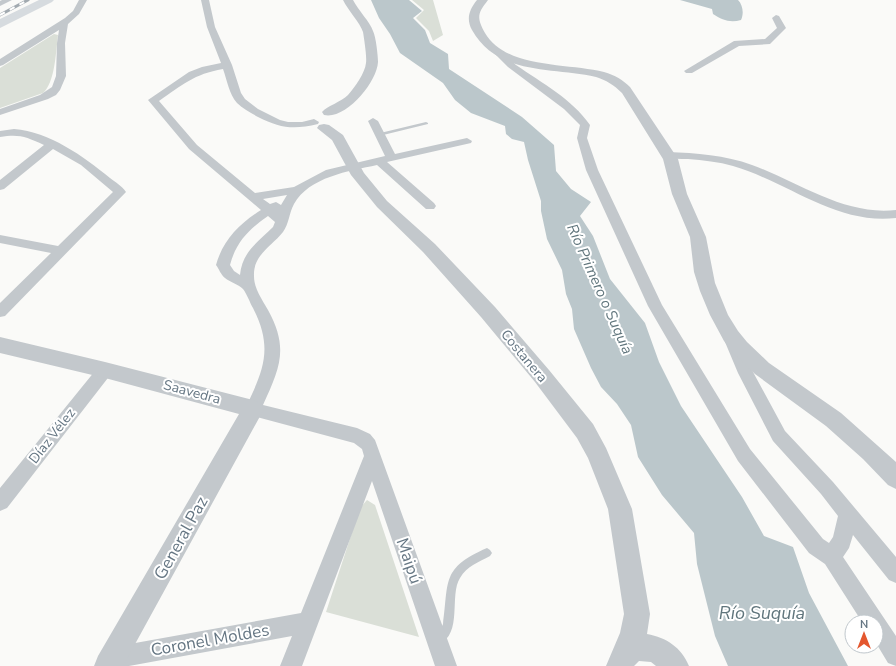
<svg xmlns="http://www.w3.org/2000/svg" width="896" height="666" font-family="'Nunito Sans',sans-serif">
	<rect width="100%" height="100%" fill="#fafaf8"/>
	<!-- green -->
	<path fill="#dadfd7" d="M412,0H433L443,35L433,41L429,31L416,18L424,10Z
		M54,34L58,35C56,51 55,83 43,93L0,108V68Z
		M367,500L375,505L419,637L326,612L360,508Z"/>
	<!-- water -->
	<path fill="#bbc7cb" d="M371,0H409L422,11L413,18L425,30L430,43L448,54L449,69L522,117L554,145L556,171L571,189L591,202L580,216L593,236L610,279L645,323L659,362L681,406L742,497L764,536L793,547L809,593L848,666H728L715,636L697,564L694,533L662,495L638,457L631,425L617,404L601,387L591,368L574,329L572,309L566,294L562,270L547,239L541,211V201L528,160L524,142L512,139L506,134L505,126L471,113L455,100L443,83L400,53L390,34L379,18Z
		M680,0H738C743,5 744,14 741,20C730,23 722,20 713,14L712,9Z"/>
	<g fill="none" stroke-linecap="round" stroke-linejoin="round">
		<!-- service -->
		<path fill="#c3c8cc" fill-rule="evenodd" d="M426,122L428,123V124L379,136L376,134Z
			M487,548L490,550L492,553L490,556C479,562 467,566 460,578C449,595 463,634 439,644L435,643L434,639C436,633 441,630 443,624C449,581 441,568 487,548Z"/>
		<!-- minor -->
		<path fill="#c3c8cc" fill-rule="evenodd" d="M2,0H12L0,6V1Z
			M79,0H87L79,14L68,24L65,43L66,76L60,90L56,95L48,99L0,115V109L40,95L52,87L56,76L57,43L59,30L3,65L0,66V59L65,18L73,11Z
			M201,0H209L215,27L232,65L241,93L245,99L258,109L280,120L288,122H302L314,119L319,122L318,124C293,130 280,128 258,117C251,113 243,109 237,103C229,94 227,80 223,69C194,74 182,85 159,101L197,145L255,193L294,187L326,170L385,156L368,121L373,118L378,121L395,154L467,138L472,141L471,143L387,162L434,203L436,206L434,209H426L377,165C349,171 309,177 294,204C289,213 289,224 283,232C271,247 253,255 254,276C254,289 262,299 268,310C289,348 280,368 263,405L357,428L370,434L375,440L457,666H435L372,481L302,666H280L292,636L129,666H106L102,658L105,650L113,647L301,613L364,456L362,449L354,443L253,416L247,414L245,409C263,371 274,349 253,308C250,303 247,294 243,289C238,284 230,282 225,278C221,275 219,269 216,265C223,240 239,224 261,210L189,149L148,100L189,72L202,67L221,63L207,27ZM287,195L281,205L276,202L270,204L263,199ZM268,216L275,222L273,227C258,242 242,252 240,275L234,271L230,265C236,242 249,229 268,216Z
			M776,15L779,16L786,28L770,44L739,46L692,73H686L684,71L734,41L765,39L777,28L772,18Z
			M500,51C506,53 511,61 516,65C542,83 572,99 590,125L587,138L598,170L662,305L750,449L823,539L829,543L833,537L838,516L821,494L773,441L738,373L725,342L728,338L733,336L738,338L753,372L785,431L833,482L896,557V583L889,580L853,535L849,548L843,557L896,636V666L888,663L876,643V622H862L825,564L809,553L738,461L648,306L586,170L577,138L580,125L564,109L508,67L495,54Z
			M14,129C50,132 83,156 110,178C115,182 122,186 126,192L5,316L0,317V303L51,253L0,243V235L58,246L113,192L81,165L53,149L4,189L0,190V180L44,145C26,137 20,134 0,137V131Z
			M668,152C696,153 725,155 752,165C799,182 844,216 896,210V218C836,225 788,182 733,166C719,162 703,160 688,159C680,159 672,159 664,157L662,155Z
			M105,364L111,366L113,370L111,374L7,508L0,511V488L99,366Z"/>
		<!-- tertiary -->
		<path fill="#c3c8cc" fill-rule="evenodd" d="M343,0H353C358,10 370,22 373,31C376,37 378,56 378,62C377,82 346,120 324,115L322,112C327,106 341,102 348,95C355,87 365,73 366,63C367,57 364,38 363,32C360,23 348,10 343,0Z
			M477,0H488C478,13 476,17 485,33C506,69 568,63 604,72C615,75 623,80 630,87L678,159L687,194L706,237L715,283L728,315L738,331L747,342L769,363L841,413L896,462V489L888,485L863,459L826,426L755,374L733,353L724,341L710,315L700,291L694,272L690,237L672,194L663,159L622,93C614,85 606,80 596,77C552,67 498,76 472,30C466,19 469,10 477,0Z
			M324,124L329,125L343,135L364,173L387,201L435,244L495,307L549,370L593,424L606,448L632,509L650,614L647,634C667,638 681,647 689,666H656L651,662L639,661L634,666H606L620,633L624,614L608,509L588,458L577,438L535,382L481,317L423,252L377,207L351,175L332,140L317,128L319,125Z
			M0,337L105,362L253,400L260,403L264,409L123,666H94L98,656L239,414L105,378L0,353Z"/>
		<!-- primary -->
		<path fill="#d6dbdf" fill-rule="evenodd" d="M39,0H54L52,2L0,28V19Z"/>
		<defs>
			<path id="rail" d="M0,15L28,0"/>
		</defs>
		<!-- rail casing -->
		<use href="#rail" stroke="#a2aab0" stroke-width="3"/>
		<!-- rail -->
		<use href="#rail" stroke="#fff" stroke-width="2" stroke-dasharray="5.5" stroke-linecap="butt"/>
	</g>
	<g text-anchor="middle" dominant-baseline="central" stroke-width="4" stroke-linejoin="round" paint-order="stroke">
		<!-- street labels -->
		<g font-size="14" fill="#657683" stroke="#fff">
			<text transform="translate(524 356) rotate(50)">Costanera</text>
			<text transform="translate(192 392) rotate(15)">Saavedra</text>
			<text transform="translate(52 436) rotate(-52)">Díaz Vélez</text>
		</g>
		<!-- water labels -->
		<g font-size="15" font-style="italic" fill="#60757c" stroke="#fff">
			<text transform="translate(600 289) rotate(66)">Río Primero o Suquía</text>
		</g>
		<!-- near-street labels -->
		<g font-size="17" fill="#657683" stroke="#fff">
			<text transform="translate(181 538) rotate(-61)">General Paz</text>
			<text transform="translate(409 561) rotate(71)">Maipú</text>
			<text transform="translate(210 640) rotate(-10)">Coronel Moldes</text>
		</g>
		<!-- near-water labels -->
		<g font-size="18" font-style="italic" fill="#60757c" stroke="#fff">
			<text x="762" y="613">Río Suquía</text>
		</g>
	</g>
	<!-- north arrow -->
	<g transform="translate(864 634)"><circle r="19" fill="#ffffff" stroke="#c1c8cd"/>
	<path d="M0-3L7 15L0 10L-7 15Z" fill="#e4572e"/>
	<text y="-6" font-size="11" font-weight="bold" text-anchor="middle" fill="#657683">N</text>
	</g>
</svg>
